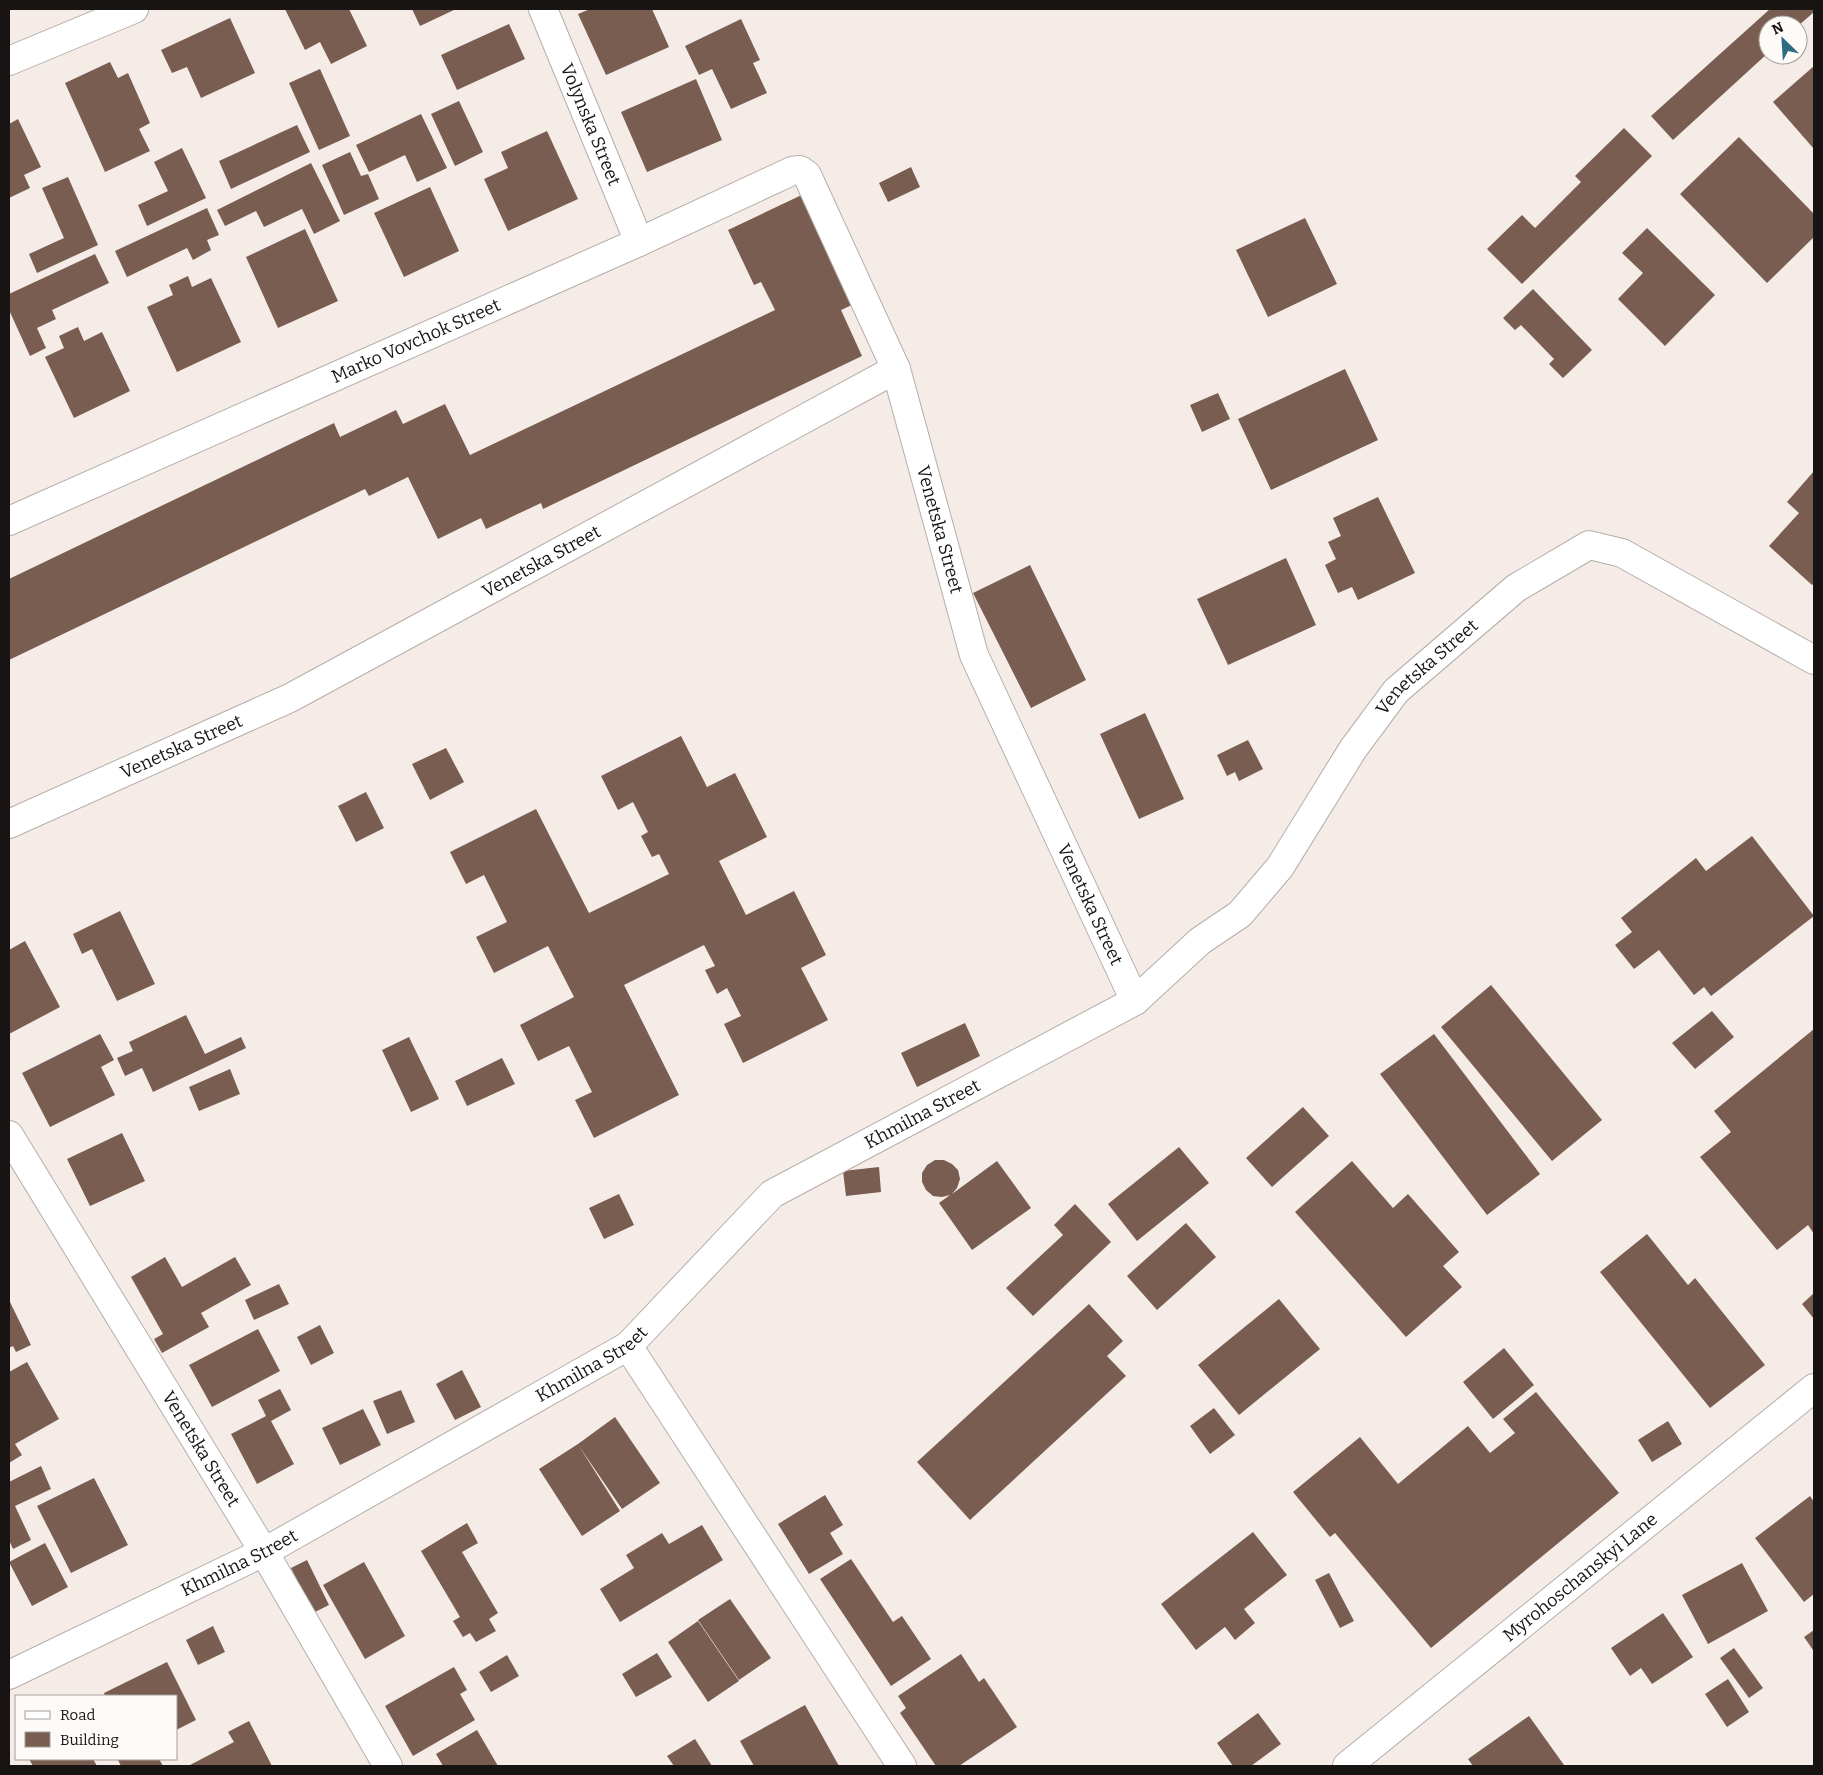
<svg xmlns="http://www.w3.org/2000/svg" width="1823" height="1775" font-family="Bitter,serif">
	<rect width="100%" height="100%" fill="#f5ebe7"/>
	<!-- building -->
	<path fill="#795d50" d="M285,9H349L367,46L331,64L320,42L305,50Z
		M412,9H456L420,26Z
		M590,9H652L669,47L606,75L578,14Z
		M1770,9H1814V12L1798,26V25H1768V53L1673,140L1651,116Z
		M230,18L255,73L201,98L187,67L172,73L161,50Z
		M741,19L760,60L753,63L767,93L731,109L712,69L699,75L685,46Z
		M509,24L525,59L457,90L441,55Z
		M110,62L118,78L128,73L150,123L139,129L150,151L105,172L65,83Z
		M1814,66V149L1773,102Z
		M320,69L350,136L319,150L289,83Z
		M696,79L722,140L647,172L621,112Z
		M459,101L483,152L455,166L431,114Z
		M421,114L447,168L417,182L405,155L369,172L356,145Z
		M18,119L41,167L24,175L30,188L9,198V124Z
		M297,125L310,152L231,189L219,161Z
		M1624,128L1652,156L1522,284L1487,249L1522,215L1535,228L1581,182L1575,176Z
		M547,131L578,199L508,231L484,179L508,168L501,152Z
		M1739,137L1814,214V237L1767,283L1680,194Z
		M182,148L206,198L147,226L138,205L168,191L154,162Z
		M350,152L361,176L368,174L379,199L344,215L322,165Z
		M311,163L340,221L314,234L302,209L264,227L256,211L225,226L217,210Z
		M911,167L920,187L888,202L879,183Z
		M68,177L98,245L37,273L29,254L64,238L42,188Z
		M430,187L459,251L404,277L374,213Z
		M808,192L854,304L841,310L862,356L543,509L541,503L486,529L481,518L438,539L408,477L369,496L365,489L9,660V579L334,423L340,437L396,410L403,424L445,404L470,455L775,310L761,282L754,285L728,230Z
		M207,208L219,235L207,240L211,250L193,260L187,248L127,277L115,251Z
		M1305,218L1337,284L1268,317L1236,250Z
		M1647,228L1715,295L1665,346L1618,299L1643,273L1622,253Z
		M305,229L338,301L278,328L246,257Z
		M95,254L109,283L52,310L56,319L37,328L46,348L30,356L9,310V294Z
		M188,276L192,287L211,278L241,342L177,372L147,307L173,295L169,285Z
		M1533,289L1592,350L1563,378L1549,364L1554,359L1521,325L1515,330L1503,318Z
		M78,327L84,341L102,332L130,391L74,418L45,357L64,348L59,336Z
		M1345,369L1378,440L1271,490L1238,419Z
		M1218,393L1230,419L1202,432L1190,405Z
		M1814,471V583L1812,585L1769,546L1799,513L1787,502Z
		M1378,497L1415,573L1358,600L1352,587L1338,593L1325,565L1336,559L1328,542L1341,536L1333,518Z
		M1286,558L1316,625L1228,665L1197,599Z
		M1030,565L1086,680L1031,708L973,593Z
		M1145,713L1184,799L1139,819L1100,734Z
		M681,736L707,787L735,773L767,837L719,861L746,915L794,891L826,955L801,968L828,1020L743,1063L724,1024L741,1016L727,988L717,994L705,970L715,966L704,945L624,985L679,1095L594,1138L575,1100L592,1092L569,1046L538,1061L520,1025L574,997L548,946L494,973L476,937L507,922L484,875L466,884L450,852L536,809L589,913L669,874L659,854L652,857L641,836L648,832L633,802L618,810L601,776Z
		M1248,740L1263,769L1239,781L1235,772L1227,776L1217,755Z
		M446,748L464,782L430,800L412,764Z
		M366,792L384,828L356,842L338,806Z
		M1752,836L1814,916L1711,996L1704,987L1694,995L1659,950L1634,969L1615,945L1632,932L1621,918L1696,858L1706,871Z
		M120,911L155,984L117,1001L92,949L82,954L73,934Z
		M25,941L60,1007L9,1034V950Z
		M1491,985L1602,1120L1552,1161L1441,1027Z
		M1712,1011L1734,1037L1695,1069L1672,1043Z
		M186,1015L205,1054L241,1037L246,1048L153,1092L142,1068L125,1076L117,1058L133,1051L129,1042Z
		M965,1023L980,1056L917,1087L901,1053Z
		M1814,1029V1234L1808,1225L1777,1250L1700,1157L1731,1132L1714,1111Z
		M100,1034L114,1060L101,1067L115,1095L50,1127L22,1073Z
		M1434,1034L1540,1174L1487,1215L1380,1074Z
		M409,1037L439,1099L411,1112L382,1050Z
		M502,1058L515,1084L467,1106L455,1081Z
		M230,1069L240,1094L199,1111L189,1087Z
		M1303,1107L1329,1136L1272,1187L1246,1158Z
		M122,1133L145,1181L90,1206L67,1159Z
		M1179,1147L1209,1183L1137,1241L1108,1204Z
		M935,1160H944L952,1164L958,1170L960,1179L957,1188L952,1194L997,1161L1031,1208L972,1250L939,1203L950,1195L942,1197L933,1196L926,1190L922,1182V1173L927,1165Z
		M1352,1161L1393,1208L1408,1194L1459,1252L1443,1266L1462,1287L1406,1337L1295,1212Z
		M879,1167L881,1192L846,1196L843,1171Z
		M619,1194L634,1225L604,1239L589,1208Z
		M1075,1204L1111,1242L1033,1316L1006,1288L1063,1235L1054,1225Z
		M1186,1223L1216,1257L1157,1310L1127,1276Z
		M1647,1234L1688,1285L1695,1278L1765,1365L1710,1408L1600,1272Z
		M165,1257L182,1287L235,1257L251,1285L201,1313L209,1327L162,1353L154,1339L163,1334L131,1277Z
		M279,1284L289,1304L254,1320L245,1300Z
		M1814,1293V1319L1802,1304Z
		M1279,1299L1320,1349L1239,1415L1198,1365Z
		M9,1300L31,1345L16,1352L13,1346L9,1348Z
		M1089,1304L1123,1341L1107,1356L1126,1376L970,1520L917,1462Z
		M320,1325L334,1353L311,1365L297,1337Z
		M258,1329L280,1371L212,1407L189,1365Z
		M1504,1348L1534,1385L1493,1419L1463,1382Z
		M27,1362L59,1419L15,1444L22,1455L9,1463V1372Z
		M462,1370L481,1407L455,1420L436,1384Z
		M280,1389L291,1410L271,1421L294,1464L257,1484L231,1434L266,1416L258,1400Z
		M401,1390L415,1422L387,1434L373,1401Z
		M1536,1392L1619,1493L1431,1648L1335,1533L1330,1537L1293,1492L1360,1437L1398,1484L1468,1426L1490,1453L1515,1433L1503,1419Z
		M1214,1408L1235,1435L1210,1454L1190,1426Z
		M363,1409L381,1445L340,1465L322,1428Z
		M615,1417L660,1483L622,1509L579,1446L620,1511L582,1536L539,1469L578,1444Z
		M1668,1421L1682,1444L1652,1462L1638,1440Z
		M41,1466L51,1489L15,1506L31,1540L13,1549L9,1540V1482Z
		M94,1478L128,1545L71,1573L37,1506Z
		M825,1495L843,1525L830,1533L843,1554L809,1574L778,1524Z
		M1810,1496L1814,1502V1594L1804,1602L1755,1538Z
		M467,1523L478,1543L462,1552L498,1613L489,1619L496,1631L476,1642L470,1633L463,1637L453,1621L460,1617L421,1551Z
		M702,1525L723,1560L620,1622L600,1589L634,1568L626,1555L662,1533L669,1544Z
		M1253,1532L1287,1575L1244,1609L1255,1623L1235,1640L1225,1627L1196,1650L1161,1604Z
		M45,1543L68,1587L32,1606L9,1562Z
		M851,1559L893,1622L902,1616L931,1659L891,1686L820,1579Z
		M307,1560L329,1605L313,1613L291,1568Z
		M364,1562L405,1636L365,1659L323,1585Z
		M1742,1563L1768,1611L1708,1644L1682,1595Z
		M1329,1573L1354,1621L1340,1628L1315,1580Z
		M730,1599L771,1658L739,1680L698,1620Z
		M1663,1613L1693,1657L1652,1684L1641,1668L1630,1676L1611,1648Z
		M698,1621L739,1681L708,1702L668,1642Z
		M213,1626L225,1652L198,1665L186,1640Z
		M1814,1630V1649L1813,1650L1804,1637Z
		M1734,1648L1763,1688L1749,1698L1720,1658Z
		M657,1653L672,1677L636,1697L622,1674Z
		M961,1654L979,1682L984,1678L1017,1727L959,1766H936L900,1713L906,1708L898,1696Z
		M507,1655L519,1676L491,1692L479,1672Z
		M167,1662L196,1720L176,1730V1696H105L104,1693Z
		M454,1667L467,1690L460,1694L475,1720L413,1756L385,1706Z
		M1728,1679L1749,1712L1727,1727L1705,1694Z
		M805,1705L839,1766H754L740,1741Z
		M1258,1713L1281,1744L1251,1766H1233L1217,1743Z
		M1529,1716L1564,1765L1473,1766L1468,1759Z
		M249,1721L272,1766H191L190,1765L234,1742L228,1732Z
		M477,1730L498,1766H443L436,1754Z
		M695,1739L712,1766H674L667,1756Z
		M29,1759H93L97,1766H33Z
		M121,1759H159L163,1766H121L118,1760Z"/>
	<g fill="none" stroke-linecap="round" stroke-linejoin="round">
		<defs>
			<g id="minor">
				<path id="s1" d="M543,9L639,242"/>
				<path d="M9,61L134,9"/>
				<path id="s2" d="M9,521L639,242L792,171L800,170L807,175L896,369"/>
				<path id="s3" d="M9,824L290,698L896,369L974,655L1135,1001"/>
				<path id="s4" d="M9,1135L264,1552L388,1766"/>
				<path d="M628,1346L902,1766"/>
				<path id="s5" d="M9,1675L264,1552L628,1346L772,1194L1135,1001L1200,941L1240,914L1280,867L1353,749L1396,691L1516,588L1589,545L1622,553L1814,660"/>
				<path id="s6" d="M1347,1766L1814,1388"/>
			</g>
		</defs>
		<!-- minor casing -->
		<use href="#minor" stroke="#b6aeaa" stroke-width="30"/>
		<!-- minor -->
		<use href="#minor" stroke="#fff" stroke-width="28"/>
	</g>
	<g text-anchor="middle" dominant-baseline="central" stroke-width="4" stroke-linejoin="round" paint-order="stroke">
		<!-- street labels -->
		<g font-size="18" fill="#171413" stroke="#fefaf8">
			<text stroke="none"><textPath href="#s1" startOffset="125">Volynska Street</textPath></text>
			<text stroke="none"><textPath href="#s2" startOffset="445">Marko Vovchok Street</textPath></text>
			<text stroke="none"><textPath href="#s3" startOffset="1164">Venetska Street</textPath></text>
			<text stroke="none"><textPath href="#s3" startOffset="594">Venetska Street</textPath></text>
			<text stroke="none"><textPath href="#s5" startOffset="1770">Venetska Street</textPath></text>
			<text stroke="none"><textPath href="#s3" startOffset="189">Venetska Street</textPath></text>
			<text stroke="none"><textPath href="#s3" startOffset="1569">Venetska Street</textPath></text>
			<text stroke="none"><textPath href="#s5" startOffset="1081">Khmilna Street</textPath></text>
			<text stroke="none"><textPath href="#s5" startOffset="661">Khmilna Street</textPath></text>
			<text stroke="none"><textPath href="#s4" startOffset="368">Venetska Street</textPath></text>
			<text stroke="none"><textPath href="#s5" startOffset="256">Khmilna Street</textPath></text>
			<text stroke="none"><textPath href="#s6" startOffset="300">Myrohoschanskyi Lane</textPath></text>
		</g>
	</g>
	<!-- border -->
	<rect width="1823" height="1775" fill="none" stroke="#171413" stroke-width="20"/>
	<!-- legend -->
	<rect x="15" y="1695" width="162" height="65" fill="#fefaf8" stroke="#a29e9c"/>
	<rect x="25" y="1711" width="25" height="8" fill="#ffffff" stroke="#a29e9c"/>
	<text x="60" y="1720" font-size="15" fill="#171413">Road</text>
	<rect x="25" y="1732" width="25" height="15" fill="#795d50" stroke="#a29e9c"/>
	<text x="60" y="1745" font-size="15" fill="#171413">Building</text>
	<!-- north arrow -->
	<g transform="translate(1783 40) rotate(335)"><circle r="24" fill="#fefaf8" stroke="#a29e9c"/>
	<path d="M0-4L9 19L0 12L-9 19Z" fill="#2d6b81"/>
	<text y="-8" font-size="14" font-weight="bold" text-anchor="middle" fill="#171413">N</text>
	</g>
</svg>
